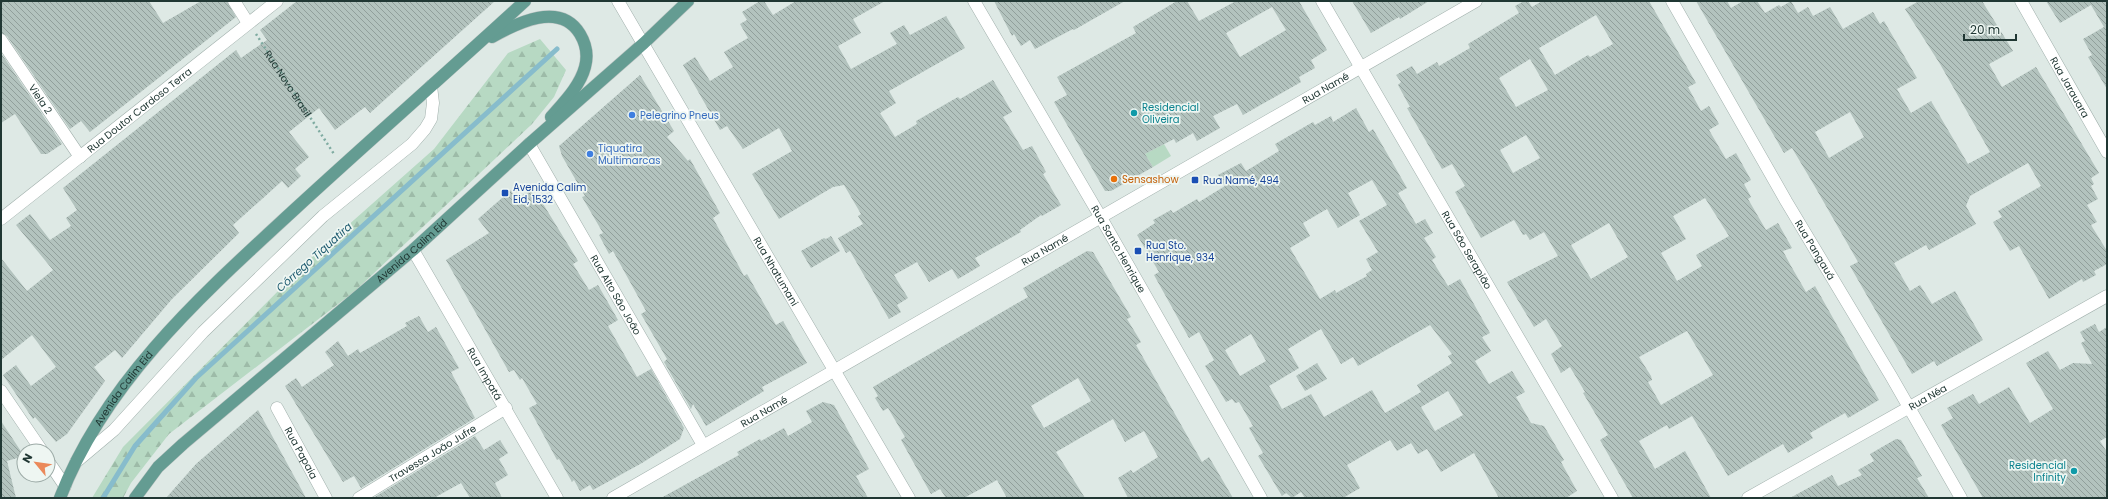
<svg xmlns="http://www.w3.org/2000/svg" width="2108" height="499" font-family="Poppins,sans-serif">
	<defs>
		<pattern id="forest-firs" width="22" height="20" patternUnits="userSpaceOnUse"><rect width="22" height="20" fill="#b7d9c3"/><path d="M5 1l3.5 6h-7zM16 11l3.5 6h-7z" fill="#9dbba8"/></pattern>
		<pattern id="building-back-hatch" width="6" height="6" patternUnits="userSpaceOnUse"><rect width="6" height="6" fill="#b3c3be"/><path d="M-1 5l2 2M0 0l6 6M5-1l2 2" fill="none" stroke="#919f9b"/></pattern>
	</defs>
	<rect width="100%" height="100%" fill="#dee9e5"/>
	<!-- forest -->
	<path fill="url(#forest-firs)" d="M540,39L566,70L554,97L532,124L355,291L169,434L131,483L123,498H92L123,447L310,259L434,149L508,53Z"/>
	<!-- green -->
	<path fill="#b7d9c3" d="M1164,144L1171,156L1153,167L1145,154Z"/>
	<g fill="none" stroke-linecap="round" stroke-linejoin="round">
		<!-- stream -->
		<path stroke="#87bccc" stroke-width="5" d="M103,498L135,446L196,378L557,49"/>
	</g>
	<!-- building -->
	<path fill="url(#building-back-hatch)" fill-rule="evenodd" d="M1,1H149L163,23L201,1H227L236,17L90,132L81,121L70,129L7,36L1,33Z
		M297,1H495L370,113L365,107L335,130L319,108L289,132L309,157L295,169L301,176L288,188L282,181L233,225L239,233L172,299L122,358L115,350L94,367L105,381L67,434L56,442L35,417L33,419L3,375L16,365L31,386L56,367L32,335L1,360V258L27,291L53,270L16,225L30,214L50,240L71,226L66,218L77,210L63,188L236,50L241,58L267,40L260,30Z
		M760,1H764L773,15L796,1H885L853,19L861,33L838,46L851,69L897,44L890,33L904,25L910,35L946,16L965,48L889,91L896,103L880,113L895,137L917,124L916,121L958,97L960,99L993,80L1012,112L1003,117L1023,150L1032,146L1046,172L1043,174L1061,205L1042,216L1041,215L1020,230L1021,232L975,258L980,266L958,279L952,269L929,282L917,262L894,275L908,298L897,305L901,312L889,319L850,251L846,253L838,238L863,224L858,216L861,214L844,185L833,187L779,219L752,174L792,151L779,128L743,149L727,126L720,130L683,65L695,57L710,81L733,67L724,52L748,38L740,24L747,20L742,12Z
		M994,1H1125L1074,30L1073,29L1035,49L1030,40L1021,46L1014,34L1012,36Z
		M1177,1H1187L1199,21L1236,1H1299L1327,50L1311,60L1315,68L1299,77L1301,82L1243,115L1237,104L1213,116L1220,128L1197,141L1193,133L1176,143L1174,139L1145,154L1153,167L1111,191H1105L1054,102L1067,95L1057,77L1136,33L1133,27ZM1272,7L1286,30L1240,57L1226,33Z
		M1352,1H1429L1400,19L1399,17L1371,33Z
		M1524,1H1528L1532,7L1542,1H1649L1696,83L1688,87L1701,111L1709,106L1719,124L1709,130L1726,159L1736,153L1751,180L1744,184L1751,197L1748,199L1766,230L1778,223L1792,248L1783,251L1791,266L1806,292L1815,286L1879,400L1848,418L1845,413L1810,433L1813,438L1788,453L1783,444L1728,476L1692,416L1669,429L1667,425L1639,441L1655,469L1685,451L1711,498H1633L1600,440L1608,435L1583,393L1585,392L1570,367L1561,373L1551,354L1562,346L1546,319L1534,327L1507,282L1558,256L1544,232L1530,240L1526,234L1523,235L1514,220L1481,238L1455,192L1465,186L1452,164L1442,169L1407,108L1410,107L1398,85L1401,82L1396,75L1412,66L1417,74L1437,62L1439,66L1470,48L1468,44L1519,13L1515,6ZM1596,15L1613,44L1590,57L1588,55L1555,75L1539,48ZM1530,59L1548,90L1516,107L1499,78ZM1526,135L1540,158L1513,173L1500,150ZM1705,198L1729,236L1696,255L1702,266L1677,281L1661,253L1686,239L1673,216ZM1609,223L1628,257L1591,279L1571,245ZM1687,331L1713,375L1661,405L1648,382L1652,380L1651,376L1639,357Z
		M1696,1H1727L1731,8L1743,1H1757L1765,13L1779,5L1781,7L1791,1L1798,13L1808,7L1813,16L1830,7L1843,29L1873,12L1880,24L1884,21L1917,78L1897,89L1911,113L1931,101L1968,164L1990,152L1940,64L1905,9L1919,1H1982L2013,51L1989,64L2002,87L2036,67L2099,173L2091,178L2094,184L2091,186L2098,199L2087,205L2097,222L2091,225L2107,251V264L2094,271L2096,275L2083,282L2082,279L2049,299L2019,246L2010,251L1993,222L2002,217L1998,211L2041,186L2028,163L2005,176L1970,196L1966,206L1976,224L1929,250L1926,245L1894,263L1910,291L1920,285L1932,304L1955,291L1983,340L1937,366L1934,361L1912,374L1850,266L1858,262L1814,185L1792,148L1784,153ZM1850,112L1864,137L1829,158L1815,132Z
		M2046,1H2107V89L2088,57L2092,55L2083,39L2104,27L2091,5L2060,23Z
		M1,53L62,144L47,154H41L15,114L1,123Z
		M640,75L674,131L667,137L688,161L690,159L720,213L713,218L744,276L747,274L776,325L783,321L807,363L762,387L764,391L706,426L693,404L691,409L664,362L667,359L641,314L646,311L613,251L609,254L599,235L603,233L582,197L585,196L562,156L559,146Z
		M1356,108L1369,132L1373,129L1407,188L1398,193L1416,224L1425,219L1433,233L1424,238L1436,257L1432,260L1448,286L1460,279L1490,333L1482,337L1491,351L1475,361L1489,384L1512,371L1525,392L1516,397L1531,423L1544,426L1564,460L1561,462L1577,491L1566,498H1499L1474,453L1441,472L1427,449L1418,454L1411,443L1397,451L1390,440L1347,465L1360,488L1343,498H1305L1301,492L1292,498L1286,493L1282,496L1258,456L1263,453L1249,428L1253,426L1239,402L1235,403L1232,399L1226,402L1205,366L1214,360L1199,332L1189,338L1154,275L1159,272L1137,235L1155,223L1153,220L1171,210L1173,213L1197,199L1199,202L1225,186L1218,175L1241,163L1246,171L1279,151L1275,144L1313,122L1315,125L1331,116L1333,122ZM1372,180L1387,205L1359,221L1378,252L1366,259L1372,270L1366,274L1367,276L1336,293L1335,290L1320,299L1290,248L1310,236L1303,223L1327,209L1338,228L1360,215L1348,193ZM1430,325L1452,354L1448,356L1452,363L1417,385L1421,392L1385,413L1372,390L1324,417L1311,394L1282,409L1269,386L1299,368L1288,349L1321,329L1341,364L1353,357L1358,366ZM1251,334L1266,361L1240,376L1225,350ZM1448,391L1463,415L1435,431L1421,407Z
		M511,190L516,199L531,190L534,195L537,194L578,261L573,264L589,290L598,285L618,320L608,326L637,377L651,369L684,428L680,439L642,463L593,490L590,485L580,491L574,480L572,482L559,459L557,460L529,408L537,404L522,378L520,380L514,370L509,372L446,260L489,233L478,219Z
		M831,236L840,251L811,268L801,251L824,238L826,239Z
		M1087,251L1093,252L1131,317L1127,319L1141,342L1136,345L1202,462L1209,457L1233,498H1128L1118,478L1131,470L1133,473L1158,457L1144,431L1125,442L1113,419L1056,452L1085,498H1007L997,480L964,498H946L940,489L931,494L901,440L905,437L888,408L883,411L875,398L878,396L873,387L1028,297L1023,288ZM1078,378L1091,401L1044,428L1031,406Z
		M419,316L428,332L436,327L451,354L459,368L451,372L475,418L361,488L354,476L343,482L285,386L296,378L302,387L334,365L325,352L338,341L348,356L358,349L360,353L407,326L405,323Z
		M2095,324L2099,332L2107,327V437L2100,441L2107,452V498H1983L1941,425L1953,418L1947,408L1973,394L1979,404L2009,387L2030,423L2053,409L2026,363L2048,351L2060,370L2073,363L2092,364L2081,343L2085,341L2080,332Z
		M1317,363L1327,379L1305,391L1296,376Z
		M823,402L834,405L869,469L856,476L868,498H661L739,455L737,452L760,439L761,441L784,428L788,436L812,422L806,411Z
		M258,410L306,498H166L196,464Z
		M1,421L24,456L7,461L16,498H1Z
		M475,436L484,450L500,440L508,453L499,459L508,475L495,483L502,498H470L461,483L434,498H373Z
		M1896,439L1901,440L1922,476L1917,478L1929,498H1790L1832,475L1838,486L1862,475L1858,470L1874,461L1870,454Z"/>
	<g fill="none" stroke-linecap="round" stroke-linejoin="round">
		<defs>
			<g id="minor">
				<path d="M234,1L248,23"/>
				<path id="s2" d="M618,1L909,498"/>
				<path id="s3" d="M974,1L1100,216L1261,498"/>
				<path id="s4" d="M1322,1L1612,498"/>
				<path id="s5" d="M1672,1L1786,201L1891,376L1961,498"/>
				<path id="s6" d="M2021,1L2107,152"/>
				<path id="s7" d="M1,40L80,157"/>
				<path id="s8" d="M529,144L703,445"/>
				<path id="s9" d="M1,219L277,1"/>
				<path id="s10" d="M413,250L557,498"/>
				<path d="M1,391L42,451"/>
				<path id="s11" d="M277,408L326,498"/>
				<path d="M48,461L65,486"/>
				<path d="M76,462L114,430L203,332L323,216L412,144L425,129L431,119L433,103L431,86"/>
				<path id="s12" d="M359,498L506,408"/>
				<path id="s13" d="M613,498L1476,1"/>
				<path id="s14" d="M1748,498L2107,296"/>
			</g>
			<g id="major">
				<path d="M492,37C517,23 560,1 580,34C586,44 588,56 585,67C580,86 564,102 551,117"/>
				<path id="s15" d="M60,498C105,380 205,292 295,209C371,139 449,71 525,1"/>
				<path id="s16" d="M135,498L158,467L183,444L413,250L529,144L644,43L688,1"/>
			</g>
		</defs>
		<!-- minor casing -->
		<use href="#minor" stroke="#a1b0ac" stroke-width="13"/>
		<!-- major casing -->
		<use href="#major" stroke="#bcc3c2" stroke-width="13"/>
		<!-- path -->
		<path stroke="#7faba1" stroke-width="2.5" stroke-dasharray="2 3" stroke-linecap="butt" id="s1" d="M256,34L334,154"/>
		<!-- minor -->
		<use href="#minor" stroke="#fff" stroke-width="12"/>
		<!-- major -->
		<use href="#major" stroke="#649c92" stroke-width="12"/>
	</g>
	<!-- markers -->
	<g fill="#0f9aa8" stroke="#eef6f2" stroke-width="1.5">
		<circle cx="1134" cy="113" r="4"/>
		<circle cx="2074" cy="471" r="4"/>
	</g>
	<g fill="#3f7fe0" stroke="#eef6f2" stroke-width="1.5">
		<circle cx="632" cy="115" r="4"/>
		<circle cx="590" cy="154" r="4"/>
	</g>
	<circle fill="#e8710a" stroke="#eef6f2" stroke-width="1.5" cx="1114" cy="179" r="4"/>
	<g fill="#1a4fb4" stroke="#eef6f2" stroke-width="1.5">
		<rect x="1191" y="176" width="8" height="8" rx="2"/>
		<rect x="501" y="189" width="8" height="8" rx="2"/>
		<rect x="1134" y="247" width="8" height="8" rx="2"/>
	</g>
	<g text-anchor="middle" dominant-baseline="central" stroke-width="3.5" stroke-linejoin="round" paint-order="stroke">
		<!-- street labels -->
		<g font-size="10" fill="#203733" stroke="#eef6f2">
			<text stroke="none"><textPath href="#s1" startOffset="59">Rua Novo Brasil</textPath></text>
			<text stroke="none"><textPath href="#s13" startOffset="822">Rua Namé</textPath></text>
			<text stroke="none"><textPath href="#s6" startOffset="99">Rua Jarauara</textPath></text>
			<text stroke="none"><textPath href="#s7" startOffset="71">Viela 2</textPath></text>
			<text stroke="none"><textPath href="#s9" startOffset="176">Rua Doutor Cardoso Terra</textPath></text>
			<text stroke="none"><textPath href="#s13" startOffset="498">Rua Namé</textPath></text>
			<text stroke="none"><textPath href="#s3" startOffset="287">Rua Santo Henrique</textPath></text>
			<text stroke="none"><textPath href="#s16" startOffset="372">Avenida Calim Eid</textPath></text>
			<text stroke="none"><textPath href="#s4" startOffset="288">Rua São Serapião</textPath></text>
			<text stroke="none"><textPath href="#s5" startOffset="287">Rua Pangauá</textPath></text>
			<text stroke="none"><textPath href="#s2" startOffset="313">Rua Nhatumani</textPath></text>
			<text stroke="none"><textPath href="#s8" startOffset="174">Rua Alto São João</textPath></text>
			<text stroke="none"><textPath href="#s10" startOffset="143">Rua Impatá</textPath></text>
			<text stroke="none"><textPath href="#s15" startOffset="127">Avenida Calim Eid</textPath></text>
			<text stroke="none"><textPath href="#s14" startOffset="206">Rua Néa</textPath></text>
			<text stroke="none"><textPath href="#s13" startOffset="174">Rua Namé</textPath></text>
			<text stroke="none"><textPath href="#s11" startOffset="51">Rua Papaia</textPath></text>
			<text stroke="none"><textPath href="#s12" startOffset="86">Travessa João Jufre</textPath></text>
		</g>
		<!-- culture labels -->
		<g font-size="10" fill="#0d838f" stroke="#eef6f2" text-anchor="start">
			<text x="1142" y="107">Residencial<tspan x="1142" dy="12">Oliveira</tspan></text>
			<text x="2066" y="465" text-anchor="end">Residencial<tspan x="2066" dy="12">Infinity</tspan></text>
		</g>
		<!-- shop labels -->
		<g font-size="10" fill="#366cbe" stroke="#eef6f2" text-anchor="start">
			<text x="640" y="115">Pelegrino Pneus</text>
			<text x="598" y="148">Tiquatira<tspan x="598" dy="12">Multimarcas</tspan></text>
		</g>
		<!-- food labels -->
		<g font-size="10" fill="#c56008" stroke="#eef6f2" text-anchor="start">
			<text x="1122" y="179">Sensashow</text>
		</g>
		<!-- transit labels -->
		<g font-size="10" fill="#164399" stroke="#eef6f2" text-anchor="start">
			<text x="1203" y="180">Rua Namé, 494</text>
			<text x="513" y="187">Avenida Calim<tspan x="513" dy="12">Eid, 1532</tspan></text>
			<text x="1146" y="245">Rua Sto.<tspan x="1146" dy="12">Henrique, 934</tspan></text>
		</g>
		<!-- water labels -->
		<g font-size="11" font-style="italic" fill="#1e5b6f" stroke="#eef6f2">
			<text transform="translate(314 257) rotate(-42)">Córrego Tiquatira</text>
		</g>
	</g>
	<!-- border -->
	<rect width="2108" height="499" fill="none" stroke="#203733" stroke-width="4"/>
	<!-- north arrow -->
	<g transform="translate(36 463) rotate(299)"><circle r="19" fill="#eef6f2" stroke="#9caaa6"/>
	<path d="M0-3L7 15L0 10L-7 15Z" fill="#eb895a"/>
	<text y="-6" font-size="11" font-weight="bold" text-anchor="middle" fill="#203733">N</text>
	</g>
	<!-- scale -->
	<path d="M1964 34v6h52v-6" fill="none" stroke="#203733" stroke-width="2"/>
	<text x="1970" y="34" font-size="12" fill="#203733" stroke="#eef6f2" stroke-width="3" paint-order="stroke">20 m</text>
</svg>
